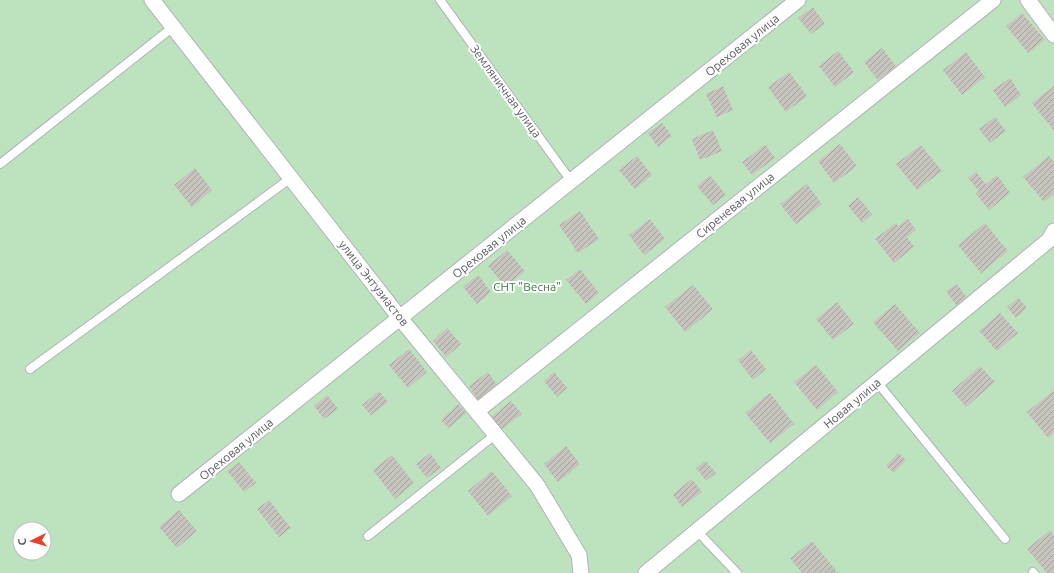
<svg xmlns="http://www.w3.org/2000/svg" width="1054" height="573" font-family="Ubuntu,sans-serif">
	<defs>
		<pattern id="building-hatch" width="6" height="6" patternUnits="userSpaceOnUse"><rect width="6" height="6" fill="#c6c4bd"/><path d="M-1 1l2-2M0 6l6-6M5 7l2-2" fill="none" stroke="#a4a29d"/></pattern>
	</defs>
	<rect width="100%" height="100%" fill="#ebe9e0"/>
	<!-- garden -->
	<path fill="#bce3be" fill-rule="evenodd" d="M0,0H1054V573H0ZM20,529H44V553H20Z"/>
	<!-- building -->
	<path fill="url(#building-hatch)" d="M813,7L825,24L811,34L798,18Z
		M1022,13L1045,40L1028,53L1006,26Z
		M882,48L896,66L878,80L864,62Z
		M838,51L854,72L835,87L819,66Z
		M966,52L985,77L962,95L943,70Z
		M789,72L807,96L786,112L768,87Z
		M1010,78L1021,95L1005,107L993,90Z
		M723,86L733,110L717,117L706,94Z
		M1054,86V131L1032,103Z
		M995,117L1006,131L990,143L979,129Z
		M662,123L672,136L658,147L648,133Z
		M713,130L722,151L700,160L692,139Z
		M840,144L857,166L834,183L818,161Z
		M765,145L775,158L752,175L742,162Z
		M921,145L942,171L917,190L896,164Z
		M637,156L652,175L635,189L619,170Z
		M1049,156L1054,162V194L1044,202L1023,177Z
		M195,168L212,190L192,207L174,185Z
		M976,172L986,184L997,175L1010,193L989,210L976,194L979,191L968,178Z
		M710,175L726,195L713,205L697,186Z
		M807,184L822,204L796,224L780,204Z
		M858,197L872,214L862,223L848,206Z
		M580,211L599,239L578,253L559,225Z
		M650,219L665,239L644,255L629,235Z
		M908,219L916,230L907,237L914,247L894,263L875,239L896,223L898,226Z
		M985,223L1008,251L981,273L958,245Z
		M507,250L525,271L506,287L488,266Z
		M580,269L599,293L586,304L566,280Z
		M478,275L491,292L477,304L463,287Z
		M957,284L966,297L956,305L946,291Z
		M693,285L713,309L685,332L665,307Z
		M1018,298L1027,308L1016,318L1007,307Z
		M837,302L854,324L833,340L816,319Z
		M895,304L920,333L898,351L873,322Z
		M1000,313L1018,333L997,351L979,331Z
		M447,328L461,344L446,357L433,341Z
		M409,349L427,372L408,388L389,365Z
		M751,350L766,369L753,380L738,360Z
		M816,365L838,392L817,410L794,382Z
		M980,366L995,382L966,407L952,391Z
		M488,372L498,386L478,400L469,386Z
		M554,372L567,388L557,397L544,381Z
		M1054,390V433L1048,438L1027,412Z
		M379,391L388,402L371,415L362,405Z
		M770,393L794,424L770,443L745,413Z
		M327,395L338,409L324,419L314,406Z
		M511,401L522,414L501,430L491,417Z
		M458,404L466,413L449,428L441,420Z
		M566,446L580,464L558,482L544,464Z
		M430,453L441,468L427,478L416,464Z
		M898,453L906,460L894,473L886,466Z
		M392,455L414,483L395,499L373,470Z
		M706,461L716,473L706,481L696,468Z
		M239,462L256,483L244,492L227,471Z
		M492,471L512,496L488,516L468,491Z
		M692,479L702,492L682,507L673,494Z
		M269,500L291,528L279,537L257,509Z
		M179,510L197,531L177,548L159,527Z
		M1050,530L1054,535V573H1047L1027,549Z
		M812,541L838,573H802L790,558Z"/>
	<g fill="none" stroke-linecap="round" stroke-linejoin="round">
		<defs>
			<path id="lane" d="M440,0L571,181
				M0,164L173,27
				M30,369L291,178
				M877,382L1005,539
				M697,531L737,573
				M368,536L496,434
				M1033,572L1034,573"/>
			<path id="street" d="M152,0L400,318L537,485L579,555L581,573
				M1028,0L1054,35
				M477,411L993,0
				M179,494L798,0
				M646,573L1049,240L1054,231"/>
		</defs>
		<!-- lane casing -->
		<use href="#lane" stroke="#b1b3b7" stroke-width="10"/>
		<!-- street casing -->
		<use href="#street" stroke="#b1b3b7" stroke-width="17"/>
		<!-- lane -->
		<use href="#lane" stroke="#fff" stroke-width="8"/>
		<!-- street -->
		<use href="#street" stroke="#fff" stroke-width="15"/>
	</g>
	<g text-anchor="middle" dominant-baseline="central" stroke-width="4" stroke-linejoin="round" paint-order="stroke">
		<!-- street labels -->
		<g font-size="12" fill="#595c61" stroke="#fff">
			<text transform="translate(742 45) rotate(-39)">Ореховая улица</text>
			<text transform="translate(506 91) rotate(54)">Земляничная улица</text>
			<text transform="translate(735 205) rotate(-39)">Сиреневая улица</text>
			<text transform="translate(489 247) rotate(-39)">Ореховая улица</text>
			<text transform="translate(374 283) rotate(52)">улица Энтузиастов</text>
			<text transform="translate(852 403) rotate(-40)">Новая улица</text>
			<text transform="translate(236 449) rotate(-39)">Ореховая улица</text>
		</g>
		<!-- park labels -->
		<g font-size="12" fill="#36823c" stroke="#fff">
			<text x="527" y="286">СНТ "Весна"</text>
		</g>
	</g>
	<!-- north arrow -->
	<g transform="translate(32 541) rotate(265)"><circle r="19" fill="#ffffff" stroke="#bdbec0"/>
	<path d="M0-3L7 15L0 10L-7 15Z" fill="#e4422d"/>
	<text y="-6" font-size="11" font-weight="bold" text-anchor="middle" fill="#595c61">С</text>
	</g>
</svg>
